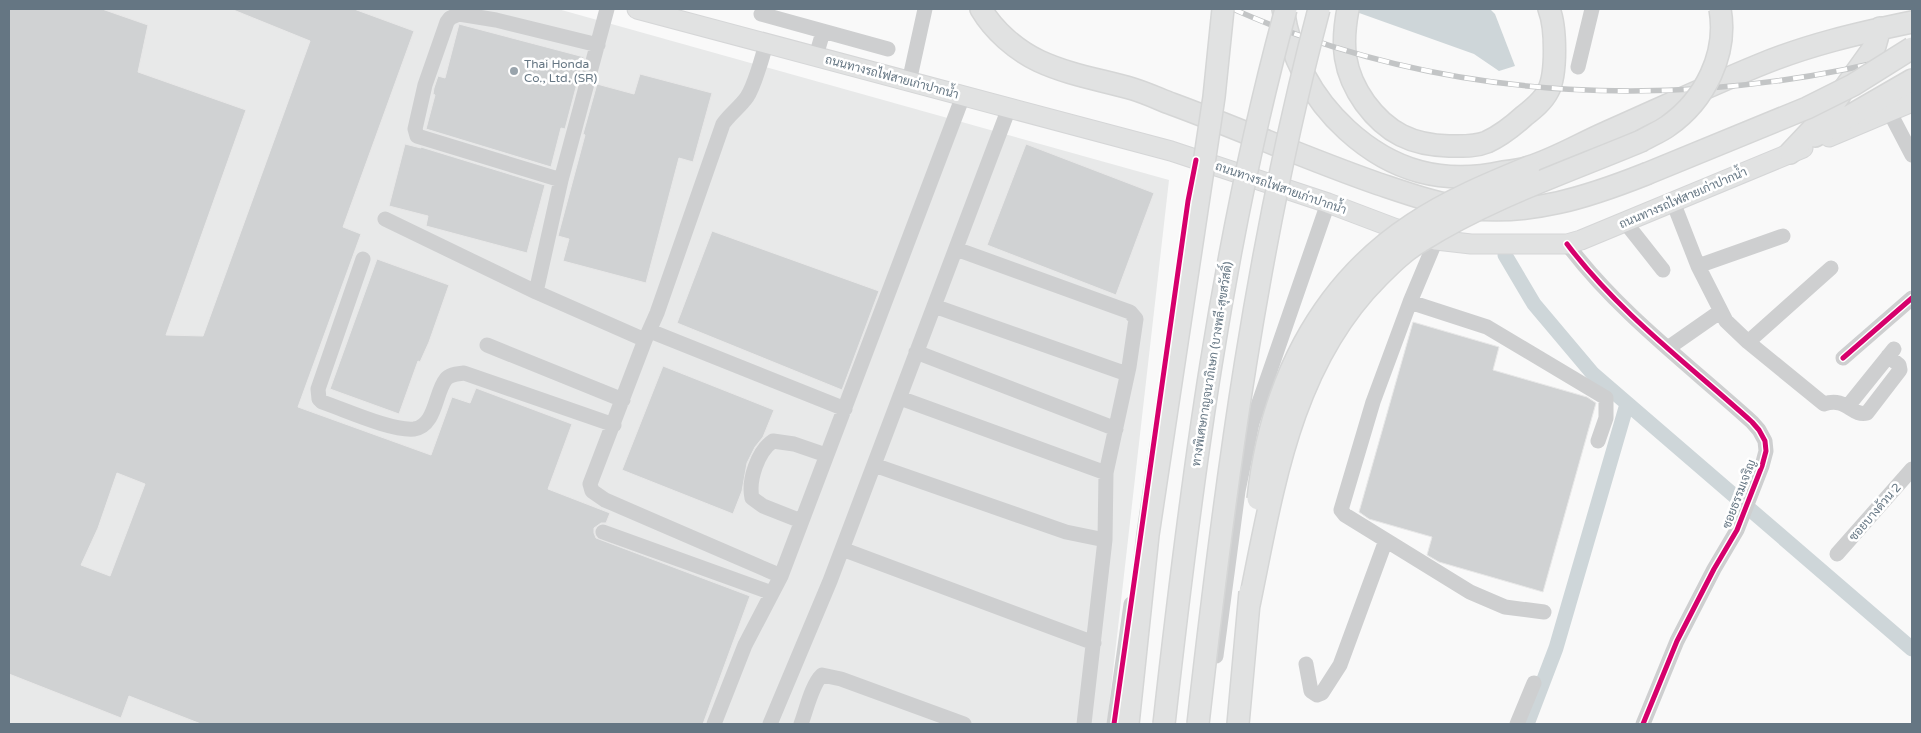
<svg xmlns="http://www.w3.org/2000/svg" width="1921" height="733" font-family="'Varela Round',Sarabun,sans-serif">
	<rect width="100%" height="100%" fill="#f9f9f9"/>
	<!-- built -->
	<path fill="#e8e9e9" d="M9,9H558L1169,180L1107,724H9Z"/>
	<!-- water -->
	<path fill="#ced6d9" d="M1348,9H1490L1495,14L1515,66L1499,71L1474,54Z"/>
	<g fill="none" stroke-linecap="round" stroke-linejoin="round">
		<!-- canal -->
		<path stroke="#ced6d9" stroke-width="15" d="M1505,255L1534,304L1593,374L1912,649
			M1527,724L1556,648L1627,404"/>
	</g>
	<!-- building -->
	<path fill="#d0d2d3" stroke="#e8e8e8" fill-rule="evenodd" d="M9,9H102L148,25L138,72L246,110L166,335L203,336L310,41L231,9H354L414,31L343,227L361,234L298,407L431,455L452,397L470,403L476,388L572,424L548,489L610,513L606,523H601L594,528V533L596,538L750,596L703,724H201L129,696L121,718L9,674ZM117,473L145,484L110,576L81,565L98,528Z
		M459,24L584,57L565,129L561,128L551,167L426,129L435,95L433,94L434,88L438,76L445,78Z
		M640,74L712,93L693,162L679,158L646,283L563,261L569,239L558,236L585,135L583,134L597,84L634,94Z
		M405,144L421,148V147L545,185L527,253L426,226L428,216L389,206Z
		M1026,144L1154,193L1116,295L987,245Z
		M712,231L879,291L842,390L677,323Z
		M377,259L449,285L429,342L420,362L418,361L399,414L330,389Z
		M1413,322L1499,347L1493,370L1587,397L1596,403L1543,592L1439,562L1427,555L1432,537L1369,519L1359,512Z
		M663,366L774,410L763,437L755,447L747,463L742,491L733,514L622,470Z"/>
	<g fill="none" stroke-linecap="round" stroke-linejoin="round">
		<defs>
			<path id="major" d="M637,9L1171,151L1328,203L1394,228L1436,240L1471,244H1567L1581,240L1803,148
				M1829,137L1912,102"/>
			<path id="highway" d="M981,9C994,31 1016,50 1039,61C1069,75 1102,80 1133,89C1146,93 1159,99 1172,104C1240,129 1307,159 1376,183C1406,193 1436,204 1467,208C1530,216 1588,197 1646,174
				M1283,9C1290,56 1312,98 1347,130C1393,172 1443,185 1503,172C1512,171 1521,170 1529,167C1555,159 1580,144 1605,133C1655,111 1706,87 1757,66C1807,45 1859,33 1912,22
				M1348,9C1341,45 1343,72 1365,103C1387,133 1412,145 1449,146C1462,146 1475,147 1487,142C1500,136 1513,126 1524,116C1533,109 1543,101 1548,91C1557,74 1556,27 1549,9
				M1815,136L1912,80
				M1790,153L1824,117L1875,46L1880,28"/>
		</defs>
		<!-- major casing -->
		<use href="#major" stroke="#d5d6d7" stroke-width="21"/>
		<!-- highway casing -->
		<use href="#highway" stroke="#d5d6d6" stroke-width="24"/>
		<!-- minor -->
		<path stroke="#cecfd0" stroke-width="15" d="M761,14L888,49
			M766,43C763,56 754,86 747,97C740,107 730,114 723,124L657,313L645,340L590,484L592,491L605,500L781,576
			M816,56L823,32
			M1578,67L1592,9
			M909,82L925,9
			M1889,111L1912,155
			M561,180L417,136L415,129L425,85L447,22L450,18L459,14L496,20L598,45
			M1673,202L1698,266L1726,321L1748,342L1824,404C1846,396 1852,417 1867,413L1900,370L1899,365L1888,356
			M385,219L536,292L645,340
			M1625,222L1663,270
			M1436,240L1410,302L1373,402L1341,510L1345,515L1470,592L1505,607L1544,612
			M1567,244C1618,312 1689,365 1752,422L1759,430L1765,441L1766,451L1762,466L1737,530L1714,569L1677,641L1643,724
			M363,259L318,389L319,399L322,402C346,410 391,431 414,429C436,426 435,392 446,379C450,374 458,374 464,373L614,425
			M1698,266L1783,236
			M536,292L561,180L607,9
			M1410,302L1487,327L1606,398V418L1598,441
			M934,306L1127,374
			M650,331L845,409
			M1748,342L1831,268
			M487,345L623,400
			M1668,348L1721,311
			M916,352L1116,429
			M1843,358L1912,298
			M900,398L1106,473
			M1848,406L1894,349
			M874,465L1066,532L1105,540L1106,473L1129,367L1136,319L1130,312L956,249
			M801,521L763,506L752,498C748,480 758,451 773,441L794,444L826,455
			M603,532L772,593
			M842,549L1094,643
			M1837,554L1912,469
			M1216,656L1238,491L1252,423L1328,203
			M1306,664L1311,691L1317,695L1322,693L1340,665L1386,540
			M714,724L745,645L781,576L963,96
			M770,724L830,581L1009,108
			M801,724C806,711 812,684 822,675L841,679L964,724
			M1084,724L1105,540
			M1114,724L1131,604
			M1517,724L1534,683"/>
		<!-- major -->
		<use href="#major" stroke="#e1e2e2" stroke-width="19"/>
		<!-- highway -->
		<use href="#highway" stroke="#e1e2e2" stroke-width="21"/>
		<defs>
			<path id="rail" d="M1233,9C1448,104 1687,113 1912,54"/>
		</defs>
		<!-- rail casing -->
		<use href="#rail" stroke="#c3c5c6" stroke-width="5.5"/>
		<!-- rail -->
		<use href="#rail" stroke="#fff" stroke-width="4" stroke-dasharray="11" stroke-linecap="butt"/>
		<defs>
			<path id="highway-bridge" d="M1646,174L1807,108L1853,85L1912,48
				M1258,499C1270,388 1317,287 1413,224C1449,200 1490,183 1529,167
				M1249,605C1273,489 1290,365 1378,277C1391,264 1405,250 1421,241C1489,198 1567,172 1641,141C1649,136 1660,132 1668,126C1705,100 1728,54 1720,9
				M1128,724L1148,535L1214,97L1223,9
				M1164,724C1191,483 1222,243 1286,9
				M1198,724C1225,484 1257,243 1319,9
				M1238,724L1250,592"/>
		</defs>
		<!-- highway-bridge casing -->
		<use href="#highway-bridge" stroke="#d5d6d6" stroke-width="24" stroke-linecap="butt"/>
		<!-- highway-bridge -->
		<use href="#highway-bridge" stroke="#e1e2e2" stroke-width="21"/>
		<defs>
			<path id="cycleway" d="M1567,244C1618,312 1689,365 1752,422L1759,430L1765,441L1766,451L1762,466L1737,530L1714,569L1677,641L1643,724
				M1843,358L1912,298
				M1114,724L1188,201L1196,160"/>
		</defs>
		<!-- cycleway casing -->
		<use href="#cycleway" stroke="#fff" stroke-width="8"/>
		<!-- cycleway -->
		<use href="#cycleway" stroke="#d6006c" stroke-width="5"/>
	</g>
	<!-- markers -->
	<circle fill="#99a4ac" stroke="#fff" stroke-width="2" cx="514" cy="71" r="5"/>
	<g text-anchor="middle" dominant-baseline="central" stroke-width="5" stroke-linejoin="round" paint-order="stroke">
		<!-- poi labels -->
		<g font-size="12" fill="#657683" stroke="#fff" text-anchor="start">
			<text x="524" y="64">Thai Honda<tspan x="524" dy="14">Co., Ltd. (SR)</tspan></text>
		</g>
		<!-- street labels -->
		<g font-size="12" fill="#657683" stroke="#fff">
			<text transform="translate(892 77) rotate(15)">ถนนทางรถไฟสายเก่าปากน้ำ</text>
			<text transform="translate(1281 188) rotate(19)">ถนนทางรถไฟสายเก่าปากน้ำ</text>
			<text transform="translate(1683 198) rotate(-23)">ถนนทางรถไฟสายเก่าปากน้ำ</text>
			<text transform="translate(1212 364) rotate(-81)">ทางพิเศษกาญจนาภิเษก (บางพลี-สุขสวัสดิ์)</text>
			<text transform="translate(1739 494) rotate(-69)">ซอยธรรมเจริญ</text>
			<text transform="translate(1875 512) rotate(-49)">ซอยบางด้วน 2</text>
		</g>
	</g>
	<!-- border -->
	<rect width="1921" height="733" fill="none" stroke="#657683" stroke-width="20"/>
</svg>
